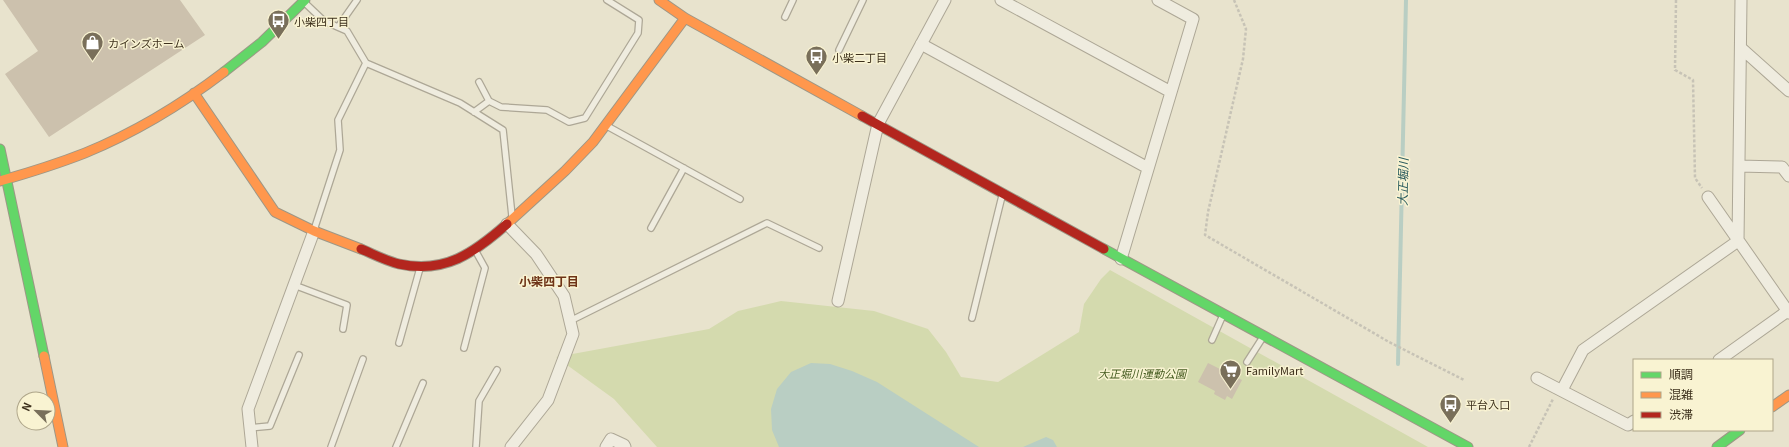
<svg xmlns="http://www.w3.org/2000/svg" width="1789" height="447" font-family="Georgia,'Noto Sans JP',serif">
	<rect width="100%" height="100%" fill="#e8e3cd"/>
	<!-- green -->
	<path fill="#d4daae" d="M1110,270L1428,447H657L614,399L556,357L709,329L738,311L781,301L874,311L928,329L946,352L961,377L998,382L1079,332L1084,304L1101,279Z"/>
	<!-- water -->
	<path fill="#b9cec3" d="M811,363L830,364L852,371L877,382L979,447H779L772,430L771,409L777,389L791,372Z
		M1046,437L1053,440L1057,447H1023Z"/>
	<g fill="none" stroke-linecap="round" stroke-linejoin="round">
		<!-- stream -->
		<path stroke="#b9cec3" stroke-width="4" d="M1398,364L1406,0"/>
	</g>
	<!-- building -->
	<path fill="#ccc1ad" d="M3,0H180L205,35L49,137L5,74L38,51Z
		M1208,363L1242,380L1232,399L1227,396L1225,400L1214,394L1215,391L1198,382Z"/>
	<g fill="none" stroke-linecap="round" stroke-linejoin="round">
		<defs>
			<path id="lane" d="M304,2L324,21L347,31L366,63L460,103L503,130L512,216
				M785,17L793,0
				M338,27L357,0
				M839,50L863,0
				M479,82L489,101
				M474,112L489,101L501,107L547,110L569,122L585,118L638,33L639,20L607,0
				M607,126L740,199
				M651,228L684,168
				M314,230L340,150L338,120L366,63
				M294,285L347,305L343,329
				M972,318L1002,196
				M570,321L767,223L819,248
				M1212,340L1223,315
				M399,343L420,268
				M464,348L485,268L475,250
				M1247,362L1263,337
				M250,428L270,426L299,355
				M331,447L363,359
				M396,447L423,383
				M476,447L479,401L497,370"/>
			<path id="street" d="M1001,0L1171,92
				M921,44L1148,168
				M1741,48L1789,91
				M1739,166L1782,167L1789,176
				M1708,197L1789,313
				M507,224L536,254L564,296L573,334L548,400L511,447
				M1121,259L1193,19L1158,0
				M838,301L878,124L945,0
				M1719,360L1789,310
				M1537,378L1628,425L1634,421
				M1562,390L1583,350L1738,241L1741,0
				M252,447L248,409L314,231
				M606,447L611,439L624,445L625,447"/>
			<path id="fast" d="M224,72L262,42L305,0
				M0,149L44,356
				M1104,249L1468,447
				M1717,447L1740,430"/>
			<path id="slow" d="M659,0L685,18L862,116
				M194,93L275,212L314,231L361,249
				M0,181C28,173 57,164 85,153C134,133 182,104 224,72
				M507,224L565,171L593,142L685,18
				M44,356L63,447
				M1772,407L1789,395"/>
			<path id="jam" d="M862,116L1104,249
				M361,249C373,254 386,261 399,264C445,274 474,253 507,224"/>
		</defs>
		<!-- lane casing -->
		<use href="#lane" stroke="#ada796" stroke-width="8"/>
		<!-- street casing -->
		<use href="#street" stroke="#ada796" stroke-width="13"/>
		<!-- fast casing -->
		<use href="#fast" stroke="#9d9786" stroke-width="11"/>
		<!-- slow casing -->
		<use href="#slow" stroke="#9d9786" stroke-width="11"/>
		<!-- jam casing -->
		<use href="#jam" stroke="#9d9786" stroke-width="11"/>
		<!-- path -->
		<path stroke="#c7c3b6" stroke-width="2.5" stroke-dasharray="3 2" stroke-linecap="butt" d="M1234,0L1246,29L1243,59L1208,212L1205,235L1389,342L1464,380
			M1676,0L1675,70L1693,80L1695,178L1702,188
			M1529,447L1553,399"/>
		<!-- lane -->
		<use href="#lane" stroke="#efecdf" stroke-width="5.5"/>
		<!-- street -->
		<use href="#street" stroke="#efecdf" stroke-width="11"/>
		<!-- fast -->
		<use href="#fast" stroke="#63d668" stroke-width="9"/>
		<!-- slow -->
		<use href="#slow" stroke="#ff974d" stroke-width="9"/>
		<!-- jam -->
		<use href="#jam" stroke="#b3261e" stroke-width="9"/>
	</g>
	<!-- icons -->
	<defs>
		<symbol id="bus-pin" viewBox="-11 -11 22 30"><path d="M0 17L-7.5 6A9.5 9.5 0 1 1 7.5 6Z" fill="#796f5a" stroke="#f9f3d2"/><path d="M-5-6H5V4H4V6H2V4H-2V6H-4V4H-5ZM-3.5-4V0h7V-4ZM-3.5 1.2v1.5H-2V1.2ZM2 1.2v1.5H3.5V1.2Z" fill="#fff"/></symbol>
		<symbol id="shop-pin" viewBox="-11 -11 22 30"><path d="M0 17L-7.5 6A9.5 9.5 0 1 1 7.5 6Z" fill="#796f5a" stroke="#f9f3d2"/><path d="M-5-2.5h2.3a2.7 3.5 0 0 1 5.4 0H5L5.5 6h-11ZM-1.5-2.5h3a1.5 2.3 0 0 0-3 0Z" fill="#fff"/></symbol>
		<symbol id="supermarket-pin" viewBox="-11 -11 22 30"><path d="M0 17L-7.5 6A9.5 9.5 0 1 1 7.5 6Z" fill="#796f5a" stroke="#f9f3d2"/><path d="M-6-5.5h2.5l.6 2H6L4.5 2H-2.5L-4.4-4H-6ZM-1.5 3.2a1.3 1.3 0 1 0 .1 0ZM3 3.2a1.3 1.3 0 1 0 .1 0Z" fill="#fff"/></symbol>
	</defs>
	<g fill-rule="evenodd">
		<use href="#bus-pin" x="266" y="8" width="25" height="34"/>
		<use href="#shop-pin" x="80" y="30" width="25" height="34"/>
		<use href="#bus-pin" x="804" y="44" width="25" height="34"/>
		<use href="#supermarket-pin" x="1218" y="358" width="25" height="34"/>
		<use href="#bus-pin" x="1438" y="392" width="25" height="34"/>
	</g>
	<g text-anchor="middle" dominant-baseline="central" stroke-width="3" stroke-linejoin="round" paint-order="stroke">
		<!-- poi labels -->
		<g font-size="11" fill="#3d301c" stroke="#f9f3d2" text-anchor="start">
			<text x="294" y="21">小柴四丁目</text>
			<text x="108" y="43">カインズホーム</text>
			<text x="832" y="57">小柴二丁目</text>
			<text x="1246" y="370">FamilyMart</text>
			<text x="1466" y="404">平台入口</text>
		</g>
		<!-- park labels -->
		<g font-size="11" font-style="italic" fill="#465c21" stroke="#f9f3d2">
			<text x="1142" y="373">大正堀川運動公園</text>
		</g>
		<!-- water labels -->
		<g font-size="12" font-style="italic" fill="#2a5b5e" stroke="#f9f3d2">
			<text transform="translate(1402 182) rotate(-89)">大正堀川</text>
		</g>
		<!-- neighbourhood labels -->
		<g font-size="12" font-weight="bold" fill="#6e3417" stroke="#f9f3d2">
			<text x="549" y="280">小柴四丁目</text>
		</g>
	</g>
	<!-- legend -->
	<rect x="1633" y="359" width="140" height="72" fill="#f9f3d2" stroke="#aea589"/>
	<rect x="1641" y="372" width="20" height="6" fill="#63d668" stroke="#aea589"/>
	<text x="1669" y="379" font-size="12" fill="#3d301c">順調</text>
	<rect x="1641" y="392" width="20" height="6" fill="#ff974d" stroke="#aea589"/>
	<text x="1669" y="399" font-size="12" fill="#3d301c">混雑</text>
	<rect x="1641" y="412" width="20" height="6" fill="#b3261e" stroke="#aea589"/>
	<text x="1669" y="419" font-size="12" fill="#3d301c">渋滞</text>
	<!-- north arrow -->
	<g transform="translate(36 411) rotate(294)"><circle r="19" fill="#f9f3d2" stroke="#aea589"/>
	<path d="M0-3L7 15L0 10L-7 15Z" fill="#796f5a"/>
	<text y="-6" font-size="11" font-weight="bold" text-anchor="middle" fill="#3d301c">N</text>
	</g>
</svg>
